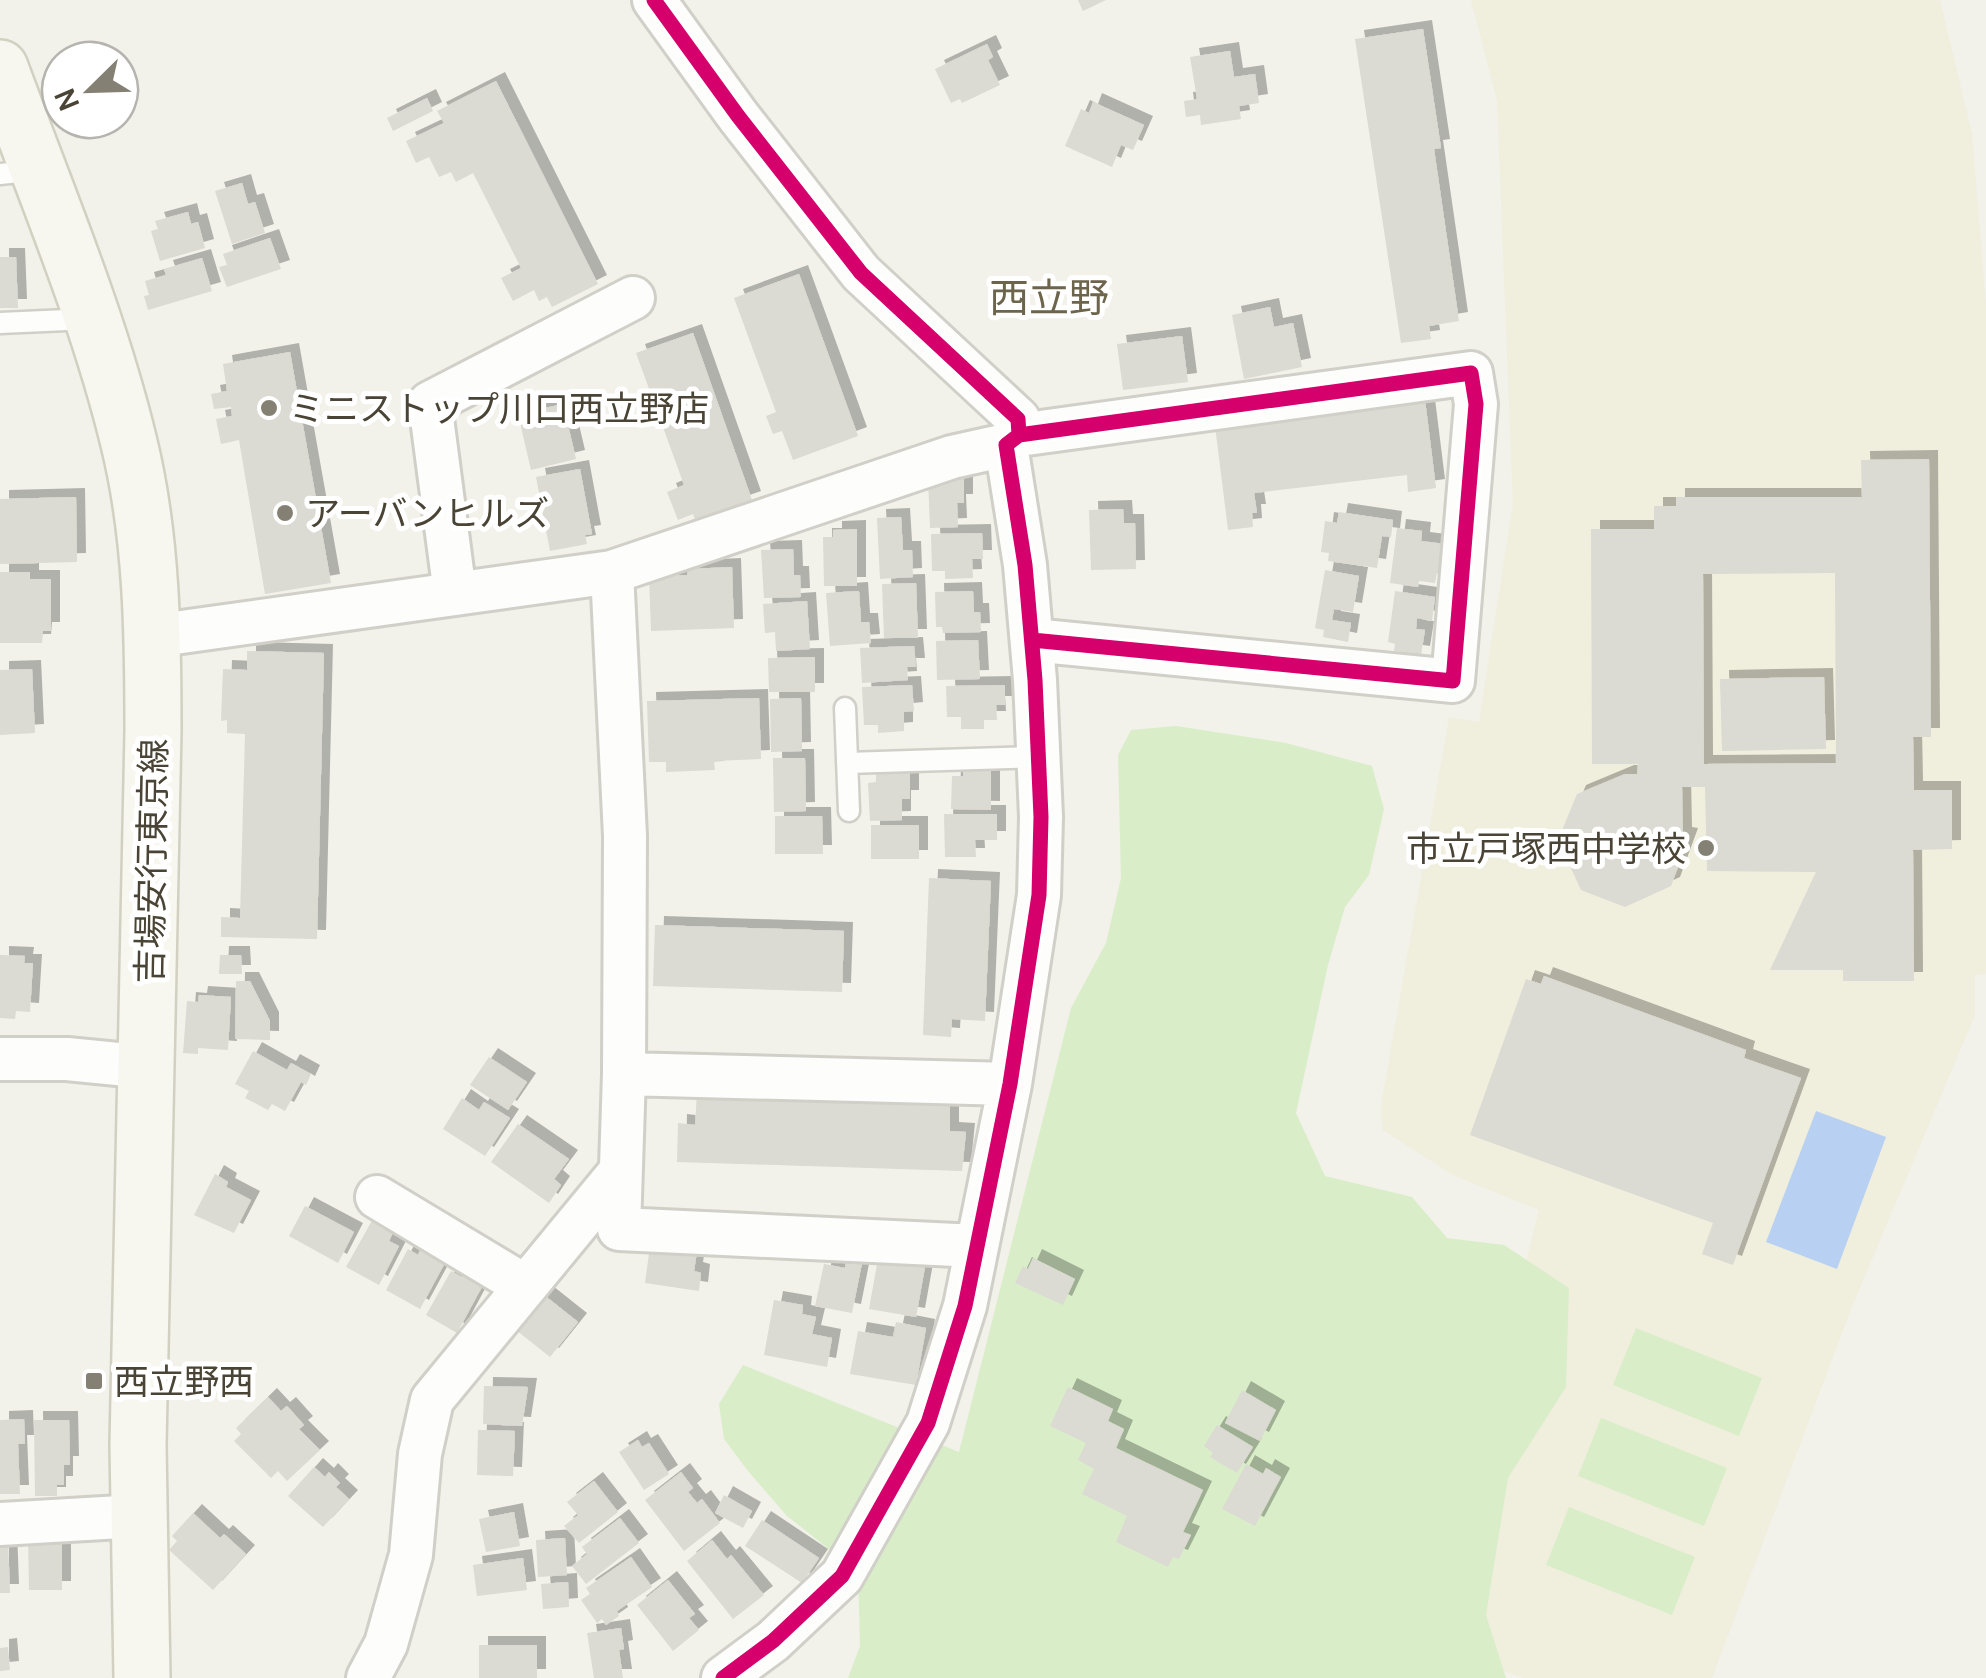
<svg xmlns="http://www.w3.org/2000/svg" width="1986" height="1678" font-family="Manrope,'Noto Sans JP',sans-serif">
	<defs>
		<filter id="shadow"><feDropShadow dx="9" dy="-9" stdDeviation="0" flood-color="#0004"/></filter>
	</defs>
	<rect width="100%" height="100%" fill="#f2f1ea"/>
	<!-- education -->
	<path fill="#f0eedc" d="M1471,0H1940L1972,134L1986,306V974L1975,975V1015L1851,1309L1712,1678H1524L1430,1646L1539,1210L1453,1175L1383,1130L1381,1106L1449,718L1479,722L1513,504L1497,100Z"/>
	<!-- green -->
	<path fill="#d9eec8" d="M1176,726L1286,743L1372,766L1384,809L1369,875L1345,907L1328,965L1296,1113L1325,1176L1412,1197L1447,1238L1504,1245L1569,1288L1566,1387L1508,1478L1486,1615L1506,1678H848L860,1646L858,1572L787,1516L748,1471L724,1439L719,1404L743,1365L959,1452L1071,1008L1106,943L1121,878L1118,755L1131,730Z
		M1636,1328L1762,1378L1739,1436L1613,1385Z
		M1601,1418L1727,1468L1704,1526L1578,1476Z
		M1569,1507L1695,1557L1672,1615L1546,1565Z"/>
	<!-- water -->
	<path fill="#b8d1f2" d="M1816,1111L1886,1137L1837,1269L1766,1242Z"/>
	<!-- building -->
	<path fill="#dbdad3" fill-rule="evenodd" filter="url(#shadow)" d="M1078,0H1106L1083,11Z
		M1423,29L1441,148L1434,149L1459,321L1429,326L1431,339L1401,343L1355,39Z
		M987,44L993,57L988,60L1000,85L962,103L960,99L951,103L935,69Z
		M1230,51L1234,77L1255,74L1259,103L1239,106L1241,119L1201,125L1200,115L1186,117L1184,101L1197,99L1190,57Z
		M496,81L598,284L552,307L547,297L539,301L534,290L513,301L501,278L521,268L473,173L456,182L451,172L439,177L429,157L416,163L406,141L444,123L437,111Z
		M427,98L433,111L393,131L387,118Z
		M1093,102L1144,125L1133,150L1121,145L1112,167L1065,146L1081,109L1089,113Z
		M242,183L248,204L255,202L265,233L232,244L215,191Z
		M188,212L191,224L198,222L205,248L160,261L151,231L158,229L155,221Z
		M270,238L281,269L227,287L219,267L227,265L223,254Z
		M0,257H16L18,308H0Z
		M202,258L212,291L148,310L144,296L149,295L145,281L166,275L164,269Z
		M799,274L858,436L793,460L782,431L773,434L766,416L776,412L734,298Z
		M1270,307L1274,327L1293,323L1302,367L1244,379L1232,315Z
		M693,333L752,500L695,520L693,514L678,520L667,492L684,485L636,353Z
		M1182,336L1188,382L1123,390L1117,344Z
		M290,352L331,583L265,594L239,440L221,444L216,419L232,416L231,407L214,409L211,394L227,391L223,364Z
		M1425,400L1436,488L1408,492L1407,475L1254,493L1257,513H1252L1253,527L1228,530L1215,426Z
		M563,404L576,459L531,470L518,414Z
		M1929,459L1931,737H1913L1914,790H1952V849L1913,850L1914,981H1843V970H1770L1816,872L1707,871L1705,787H1682L1683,836L1689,837L1671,886L1625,907L1581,890L1558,840L1577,794L1625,774H1637L1638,764H1592L1591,529H1654V506H1676V497H1862L1861,460ZM1835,573L1836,763L1704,764L1703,574Z
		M580,469L592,534L585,535L587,544L550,551L536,477Z
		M964,477V503H957L958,527L930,528L928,478Z
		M76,497L77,562L0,564V499Z
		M1123,509L1124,523H1135L1136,569L1091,570L1089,510Z
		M1339,512L1393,520L1391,537L1382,536L1377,568L1328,561L1329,553L1321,552L1325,521L1337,523Z
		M901,517L903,550H912L913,577L880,579L877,518Z
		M1397,528L1422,531L1421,541L1445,544L1441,573L1437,572L1435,583L1419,581L1418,587L1390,583Z
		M857,529V586H824L823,537H833V530Z
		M982,533L983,559H972L973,578L945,579V571H932L931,534Z
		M793,549L794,575H800L801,597L764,598L761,550Z
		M732,567L734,628L651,631L649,576L687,575L688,569Z
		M1325,570L1359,576L1353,612L1334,609L1332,620L1351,623L1348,642L1323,637L1324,630L1315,628Z
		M0,572H30V579H51V631H43L42,643H0Z
		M916,583L918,638H884L882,584Z
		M859,591L861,622H869L871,643L830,646L826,593Z
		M973,591L974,612H980L981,632L943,633L942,627H936L935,592Z
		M1395,591L1435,597L1432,621L1417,618L1416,629L1425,630L1421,655L1394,651L1395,644L1388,642Z
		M807,601L810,649L776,651L775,632L765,633L763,604Z
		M978,640L980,679L937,680L936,641Z
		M914,646L916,667H907L908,680L862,683L860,648Z
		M247,651L324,653L317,939L221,937V917L240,918L245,734L227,733V720L221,721L223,669L247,670Z
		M815,657V692H769L768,658Z
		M32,669L35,733L0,735V670Z
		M1824,677L1826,749L1722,751L1720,679Z
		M912,685L914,711L904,712V731L878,733V725H864L862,687Z
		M1005,685V705H996L997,720H984V729H961V717H947L946,686Z
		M759,698L761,759L714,761L715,770L666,772V762H649L647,701Z
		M801,698L802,751L771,752L770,699Z
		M773,758H805L806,811L774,812Z
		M963,770L991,771V810L951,809L952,776H963Z
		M910,773V799H902V820L870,821L868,783L876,782V774Z
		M944,814H997V840H975L976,857H945Z
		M775,816H822L823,854H775Z
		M871,825H919V859H871Z
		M929,878L991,881L985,1021L952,1019L951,1037L923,1035Z
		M655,925L844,931L842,992L653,986Z
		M0,955L25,956L24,963H33L30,1012L16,1011L15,1019L0,1018Z
		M220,955H241L242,974H219Z
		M1544,976L1746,1050L1744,1058L1801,1078L1733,1265L1702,1254L1713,1223L1470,1135L1526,979L1541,984Z
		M236,981H250L270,1021V1040L235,1039Z
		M199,995L231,997L228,1050L198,1048V1054L183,1053L187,1001L198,1002Z
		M253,1051L287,1070L291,1063L311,1074L306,1085L301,1082L285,1111L272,1104L268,1110L245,1098L249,1091L235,1084Z
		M489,1057L527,1082L508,1110L470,1085Z
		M697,1092L950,1102V1131L966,1132L962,1171L677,1162L678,1123L695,1125Z
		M462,1098L479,1110L484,1102L510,1118L485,1156L443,1129Z
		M518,1124L569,1159L554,1179L561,1185L549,1203L491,1162Z
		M215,1174L228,1182L226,1187L251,1200L234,1233L194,1215Z
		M305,1206L354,1232L338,1263L289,1236Z
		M374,1217L395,1228L389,1241L399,1246L379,1285L346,1267Z
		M698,1245L694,1271L701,1273L699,1291L645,1283L650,1246Z
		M422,1246L447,1259L420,1309L386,1290L408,1249L418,1255Z
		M847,1254L863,1258L852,1313L815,1306L824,1264L845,1268Z
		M1033,1258L1075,1279L1063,1305L1015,1283L1023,1266L1028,1269Z
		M878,1259L925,1267L916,1317L869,1309Z
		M451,1271L462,1277L464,1272L484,1283L457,1333L426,1315Z
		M544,1295L578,1322L550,1357L516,1330Z
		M774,1300L803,1305L802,1314L816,1317L812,1334L832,1338L827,1367L764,1355Z
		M896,1322L926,1328L916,1385L850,1374L858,1331L893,1337Z
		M484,1386L528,1387L522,1426L483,1424Z
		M1068,1387L1113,1409L1108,1421L1124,1429L1116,1448L1203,1490L1183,1532L1191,1535L1179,1559L1173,1557L1168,1567L1116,1542L1127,1516L1082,1494L1094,1469L1078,1460L1086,1443L1050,1426Z
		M1242,1390L1276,1410L1260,1441L1225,1423Z
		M268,1397L281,1411L287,1406L304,1425L299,1429L320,1450L287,1481L278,1471L271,1478L234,1441L241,1434L236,1428Z
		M24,1419L25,1444H18L20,1494H0V1420Z
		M34,1420H69L70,1465H64V1485H57V1496H35Z
		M1217,1425L1253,1447L1237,1473L1210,1457L1213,1453L1204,1446Z
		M478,1430L515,1431L513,1476L477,1475Z
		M638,1440L642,1447L649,1443L669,1474L644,1490L619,1452Z
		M1246,1464L1263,1474L1266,1468L1281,1477L1255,1526L1222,1509Z
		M314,1467L325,1477L329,1472L340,1483L336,1487L349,1499L323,1527L288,1496Z
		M681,1472L693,1488L688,1492L697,1503L702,1499L720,1523L684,1551L645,1500Z
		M594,1481L618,1512L579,1543L564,1526L578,1515L567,1502Z
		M724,1495L752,1511L743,1528L715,1513Z
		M514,1512L520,1546L486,1552L479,1519Z
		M193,1513L220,1538L224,1534L246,1554L213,1590L169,1550L177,1541L172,1536Z
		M620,1518L639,1543L586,1584L572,1566L587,1554L582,1547Z
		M762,1520L819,1558L802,1583L745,1546Z
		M28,1534H62V1590H29Z
		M565,1538L567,1575L538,1577L536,1540Z
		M0,1539H8L10,1593H0Z
		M712,1540L727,1559L731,1555L764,1595L733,1619L687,1561Z
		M631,1557L652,1587L617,1611L619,1616L606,1625L602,1619L597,1623L581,1600L590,1594L586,1588Z
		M523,1558L527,1590L477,1596L473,1565Z
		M668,1580L695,1614L689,1618L699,1630L673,1651L637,1605Z
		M568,1582L569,1607L543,1609L541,1584Z
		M621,1628L624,1649L619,1650L623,1678H594L587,1633Z
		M479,1645H537V1678H479Z
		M8,1647L10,1670L0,1671V1648Z"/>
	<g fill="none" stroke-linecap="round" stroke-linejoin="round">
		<defs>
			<path id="service" d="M0,174L38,170
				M0,323L89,319
				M845,708L849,811
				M847,763L1038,757"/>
			<path id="minor" d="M654,0L738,116L861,273L1018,419L1019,435L1006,445L1025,565L1035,680L1041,817L1039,895L1010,1084L965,1306L928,1423L842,1576L773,1641L723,1678
				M1019,435L1471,373L1476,404L1453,681L1032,640
				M612,572L625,836L624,1074
				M455,594L430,403L633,298
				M153,636L612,572L952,457L1006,445
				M0,1059H67L148,1067
				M377,1197L525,1286
				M977,1246L619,1229L624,1074L1010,1084
				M0,1524L138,1516
				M368,1678L386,1644L411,1555L420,1454L432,1400L619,1173"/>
			<path id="secondary" d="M0,68C45,191 98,315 129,443C152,537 153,635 153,731L138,1445L142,1678"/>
		</defs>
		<!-- service casing -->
		<use href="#service" stroke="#d0cfc8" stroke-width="25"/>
		<!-- minor casing -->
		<use href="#minor" stroke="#d0cfc8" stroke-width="48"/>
		<!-- secondary casing -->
		<use href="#secondary" stroke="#d2d0c1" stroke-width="60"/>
		<!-- service -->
		<use href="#service" stroke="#fdfdfc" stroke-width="20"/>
		<!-- minor -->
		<use href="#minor" stroke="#fdfdfc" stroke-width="42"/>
		<!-- secondary -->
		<use href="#secondary" stroke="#f7f6ef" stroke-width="55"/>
		<defs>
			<path id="cycleway" d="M654,0L738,116L861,273L1018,419L1019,435L1006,445L1025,565L1035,680L1041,817L1039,895L1010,1084L965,1306L928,1423L842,1576L773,1641L723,1678
				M1019,435L1471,373L1476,404L1453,681L1032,640"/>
		</defs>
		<!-- cycleway casing -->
		<use href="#cycleway" stroke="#fff" stroke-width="21"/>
		<!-- cycleway -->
		<use href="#cycleway" stroke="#d6006c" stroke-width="15"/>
	</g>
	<!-- markers -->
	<g fill="#848174" stroke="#fff" stroke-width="4">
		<circle cx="269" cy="408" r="10"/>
		<circle cx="285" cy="513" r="10"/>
		<circle cx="1706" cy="848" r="10"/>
		<rect x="84" y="1371" width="20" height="20" rx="5"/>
	</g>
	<g text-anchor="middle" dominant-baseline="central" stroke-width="10" stroke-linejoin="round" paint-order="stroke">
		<!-- poi labels -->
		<g font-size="35" fill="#494435" stroke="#fff" text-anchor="start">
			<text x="289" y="408">ミニストップ川口西立野店</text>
			<text x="305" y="513">アーバンヒルズ</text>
			<text x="1686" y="848" text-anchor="end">市立戸塚西中学校</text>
			<text x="114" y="1381">西立野西</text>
		</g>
		<!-- street labels -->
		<g font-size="35" fill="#494435" stroke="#fff">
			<text transform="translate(151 861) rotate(-89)">吉場安行東京線</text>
		</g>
		<!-- quarter labels -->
		<g font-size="40" fill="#6c654c" stroke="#fff">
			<text x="1049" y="296">西立野</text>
		</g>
	</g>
	<!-- north arrow -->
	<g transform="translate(90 90) rotate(247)"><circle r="48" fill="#ffffff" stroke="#b6b4ae" stroke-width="2.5"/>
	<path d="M0-8L18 38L0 25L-18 38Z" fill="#848174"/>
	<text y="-15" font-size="28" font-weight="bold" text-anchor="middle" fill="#494435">N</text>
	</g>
</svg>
